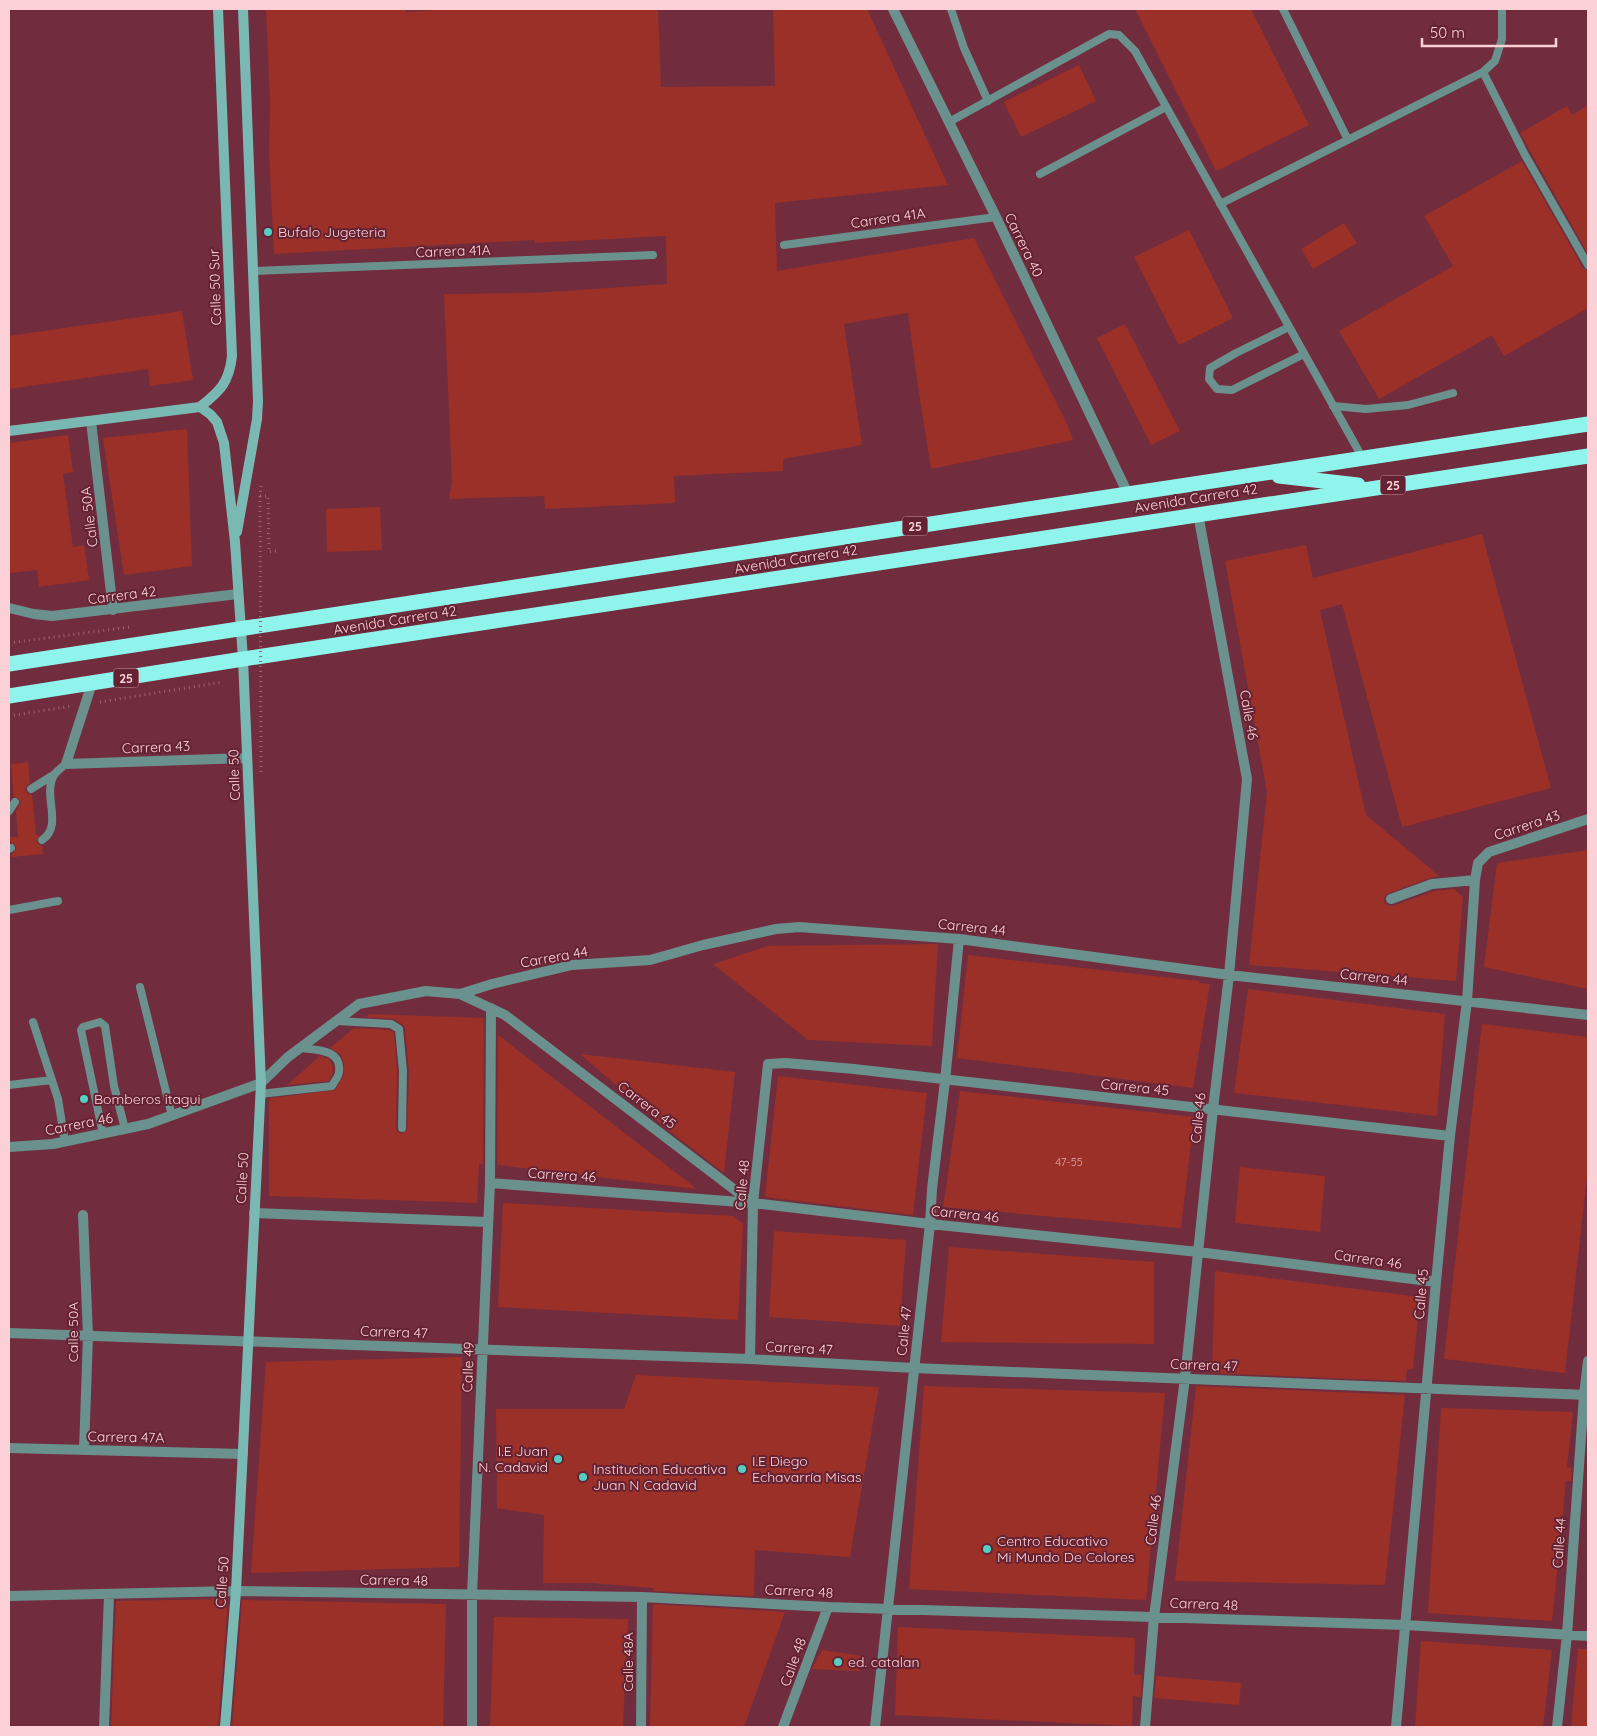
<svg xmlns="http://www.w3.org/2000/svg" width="1597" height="1736" font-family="Quicksand,sans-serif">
	<rect width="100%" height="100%" fill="#712d3d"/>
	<!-- building -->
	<path fill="#9b3028" d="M266,9H406V12L448,9H658L661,87L775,86L773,9H867L948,185L775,203L777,271L974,238L1067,424L1073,440L931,469L917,380L908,313L844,324L862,445L783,459V471L674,476L675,503L545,509L544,496L449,499L452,481L444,294L535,293L667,284L666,236L535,243V240L274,254L269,152L270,102Z
		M1135,9H1251L1309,125L1216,171Z
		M1079,65L1096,101L1021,137L1004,102Z
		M1588,105V254L1520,133L1567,106L1572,115Z
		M1522,161L1583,268L1588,271V308L1504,356L1492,335L1379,399L1339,331L1453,266L1424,216Z
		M1344,223L1357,243L1313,269L1301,249Z
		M1189,230L1233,318L1179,345L1134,257Z
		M182,311L193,380L150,386L148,369L9,389V336Z
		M1125,324L1180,431L1151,445L1097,338Z
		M187,429L192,566L124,575L103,438Z
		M68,435L73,472L63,474L73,547L84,545L89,580L39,587L37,570L9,573V443Z
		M380,507L382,550L327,552L326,509Z
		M1482,534L1551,788L1402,827L1342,604L1320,610L1366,815L1439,876L1430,878L1389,893L1385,895L1384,901L1387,905L1393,906L1434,891L1454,889L1463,897L1456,981L1249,965L1267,792L1225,561L1306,545L1313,578Z
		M28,762L30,783L26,786L25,790L28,794L32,795L36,835H39L36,841L38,844L42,846L43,854L12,857V854L15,851L17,848L14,844L10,842V837H18L16,811L21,802L18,798L14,797L11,764Z
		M1588,850V989L1484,967L1497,863Z
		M938,944L932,1046L808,1040L713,964L768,946Z
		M968,955L1199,981V983L1210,984L1193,1088L957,1058Z
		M1248,989L1445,1014L1437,1116L1234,1093Z
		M369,1014L484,1018L483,1164L479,1163L477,1203L269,1196V1101L271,1098L335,1090L344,1075V1064L341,1055L330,1048L354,1028L389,1030L394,1032L397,1071L396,1128L397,1131L401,1134L407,1130L409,1071L405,1028L402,1024L394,1019L366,1017Z
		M1482,1024L1588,1037V1168L1565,1373L1444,1359Z
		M498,1035L697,1189L497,1165Z
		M580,1054L735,1072L724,1173L668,1130Z
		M320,1056L329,1059L333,1066V1072L329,1081L287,1085Z
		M778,1076L927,1093L913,1215L765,1197Z
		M960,1091L1194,1117L1181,1228L943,1207Z
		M1240,1167L1325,1176L1320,1232L1235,1223Z
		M503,1203L733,1216L743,1224L738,1320L498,1307Z
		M774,1231L906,1240L900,1326L769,1317Z
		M949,1247L1154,1262V1344L941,1342Z
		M1215,1271L1420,1297L1413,1369H1407L1406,1381L1212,1373Z
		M462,1357L459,1567L251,1573L266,1362Z
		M636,1375L879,1387L850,1557L755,1550L754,1596L653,1591L654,1588L592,1583H543L544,1515L497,1508L496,1409H624Z
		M924,1386L1165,1393L1146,1600L909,1589Z
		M1196,1386L1405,1395L1385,1585L1175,1581Z
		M1441,1408L1573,1412L1567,1467L1572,1468L1571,1481H1566L1552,1621L1428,1613Z
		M226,1599V1600H228L218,1727H111L116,1601Z
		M242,1600L446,1604L443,1727H232Z
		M653,1604L785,1612L744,1727H650Z
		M494,1617L628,1619L623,1727H490Z
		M898,1627L1135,1638L1134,1675H1142L1141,1697L1133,1696L1132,1726L895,1715Z
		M1421,1641L1552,1650L1543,1727H1415Z
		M1578,1649H1588V1727H1571Z
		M822,1650L863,1656L860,1671L812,1669Z
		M1156,1676L1241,1683L1239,1705L1154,1698Z"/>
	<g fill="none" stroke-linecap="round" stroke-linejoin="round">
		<!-- path -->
		<path stroke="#9f6471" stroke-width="3" stroke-dasharray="1 4" stroke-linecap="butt" d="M261,486L260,496H268L269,552L276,551
			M9,643L130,627
			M100,702L223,682
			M9,716L72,706"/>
		<!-- lane -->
		<path stroke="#6a918d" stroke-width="8" d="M951,9L964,48L988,101
			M1283,9L1348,140
			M1483,72L1525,155L1588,265
			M949,122L1109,34L1119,35L1135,51L1362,457
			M1040,174L1166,107
			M1220,204L1483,72L1495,61L1502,39V9
			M784,245L996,217
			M254,271L653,255
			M1289,327L1236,353L1210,368L1209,379L1217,389L1232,390L1304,354
			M1333,406L1366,409L1408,405L1453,393
			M31,789L55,774
			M9,811L15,802
			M42,840C64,825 42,796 54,775C57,771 62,767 66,764
			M9,849L11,848
			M9,910L58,901
			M140,987L172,1116
			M337,1021L391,1024L399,1029L403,1071L402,1128
			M33,1022L58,1099L65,1142
			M9,1085L52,1080
			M260,1094L332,1086C334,1082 339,1076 339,1072C342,1049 316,1050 301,1048
			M103,1134L81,1030L83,1027L100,1022L105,1026L114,1086L125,1129"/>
		<!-- street -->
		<path stroke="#6a918d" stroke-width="10" d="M893,9L996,217L1128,494
			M91,421L113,610
			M9,608L34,614L52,616L238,594
			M92,683L66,764L247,758
			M1391,899L1432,884L1475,880
			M460,994L505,1015L752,1203
			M9,1147L53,1144L148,1124L261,1083L288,1057L359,1004L426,991L460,994L492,984L572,965L650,960L703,945L776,929L799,927L959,939L1229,975L1588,1015
			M490,1183L753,1203L930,1224L1198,1252L1436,1282
			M254,1213L487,1222
			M83,1215L88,1336L84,1450
			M9,1333L750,1359L914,1368L1588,1395
			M750,1359L753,1203L768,1064L786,1063L854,1069L1450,1136
			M9,1448L243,1454
			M9,1596L236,1591L642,1597L828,1607L1406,1625L1588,1636
			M104,1727L109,1595
			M472,1727V1595L490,1183L491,1008
			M641,1727L642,1597
			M783,1727L828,1607
			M875,1727L930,1224L932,1189L945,1081L959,939
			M1145,1727L1154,1617L1185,1378L1213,1109L1229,975L1247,779L1198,514
			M1396,1727L1436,1282L1450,1136L1467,1001L1475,880L1478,863L1489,852L1588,819
			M1557,1727L1567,1635L1584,1395L1588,1361"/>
		<!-- secondary -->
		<path stroke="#7ab9b3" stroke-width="10" d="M200,407L210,414L217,422L224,443L235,542L243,659L261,1083L236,1591L225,1727
			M200,407C220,391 229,383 232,356L218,9
			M9,431L200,407
			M237,532L257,419L258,401L243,9"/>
		<!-- highway -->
		<path stroke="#8ff4eb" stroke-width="15" d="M1279,476L1358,485
			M9,664L1588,424
			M9,696L243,659L1588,456"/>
		<!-- path-bridge -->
		<path stroke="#9f6471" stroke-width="3" stroke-dasharray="1 4" stroke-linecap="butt" d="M260,496L261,773"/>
	</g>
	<!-- markers -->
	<g fill="#55cec4" stroke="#642233" stroke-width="2">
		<circle cx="268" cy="232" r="5"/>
		<circle cx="84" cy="1099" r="5"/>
		<circle cx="558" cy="1459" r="5"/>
		<circle cx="742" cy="1469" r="5"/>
		<circle cx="583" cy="1477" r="5"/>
		<circle cx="987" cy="1549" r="5"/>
		<circle cx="838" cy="1662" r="5"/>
	</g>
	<g text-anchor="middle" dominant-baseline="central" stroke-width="4" stroke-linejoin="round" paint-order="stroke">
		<!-- number labels -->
		<g font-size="11" fill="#e3a9ab">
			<text x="1069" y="1162">47-55</text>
		</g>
		<!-- shield labels -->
		<g fill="#642233" stroke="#ce9ca6" stroke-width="1">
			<rect x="1380.5" y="475.5" width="25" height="19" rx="4"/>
			<rect x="902.5" y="516.5" width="25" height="19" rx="4"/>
			<rect x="113.5" y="668.5" width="25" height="19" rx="4"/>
		</g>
		<g font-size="12" font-weight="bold" fill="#fbd1d7">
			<text x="1393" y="485">25</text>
			<text x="915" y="526">25</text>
			<text x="126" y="678">25</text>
		</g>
		<!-- street labels -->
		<g font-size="14" fill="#fbd1d7" stroke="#642233">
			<text transform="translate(888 218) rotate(-8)">Carrera 41A</text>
			<text transform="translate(1024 245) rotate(64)">Carrera 40</text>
			<text transform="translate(453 251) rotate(-2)">Carrera 41A</text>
			<text transform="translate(215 287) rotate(-92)">Calle 50 Sur</text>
			<text transform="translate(1196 498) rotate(-9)">Avenida Carrera 42</text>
			<text transform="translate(89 517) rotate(-97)">Calle 50A</text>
			<text transform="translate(796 559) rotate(-9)">Avenida Carrera 42</text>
			<text transform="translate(122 595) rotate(-7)">Carrera 42</text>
			<text transform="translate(395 620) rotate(-9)">Avenida Carrera 42</text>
			<text transform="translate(1249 715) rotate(80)">Calle 46</text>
			<text transform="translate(156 747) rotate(-2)">Carrera 43</text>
			<text transform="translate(234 775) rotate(-92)">Calle 50</text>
			<text transform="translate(1527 825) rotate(-18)">Carrera 43</text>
			<text transform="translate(972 927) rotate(6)">Carrera 44</text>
			<text transform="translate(554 957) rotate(-10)">Carrera 44</text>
			<text transform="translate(1374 977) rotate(6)">Carrera 44</text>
			<text transform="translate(1135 1087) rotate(6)">Carrera 45</text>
			<text transform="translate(647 1105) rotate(37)">Carrera 45</text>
			<text transform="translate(1198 1118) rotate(-84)">Calle 46</text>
			<text transform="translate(79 1124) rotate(-11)">Carrera 46</text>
			<text transform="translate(562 1175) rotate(4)">Carrera 46</text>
			<text transform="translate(242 1178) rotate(-87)">Calle 50</text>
			<text transform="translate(742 1185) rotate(-85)">Calle 48</text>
			<text transform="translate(965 1214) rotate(6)">Carrera 46</text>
			<text transform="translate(1368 1259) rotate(8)">Carrera 46</text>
			<text transform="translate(1421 1294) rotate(-85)">Calle 45</text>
			<text transform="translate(904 1331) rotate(-84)">Calle 47</text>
			<text transform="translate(73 1332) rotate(-90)">Calle 50A</text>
			<text transform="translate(394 1332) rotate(2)">Carrera 47</text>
			<text transform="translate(799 1348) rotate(3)">Carrera 47</text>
			<text transform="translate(1204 1365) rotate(2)">Carrera 47</text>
			<text transform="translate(468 1367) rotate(-88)">Calle 49</text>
			<text transform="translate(126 1437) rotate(1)">Carrera 47A</text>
			<text transform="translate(1153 1520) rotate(-83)">Calle 46</text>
			<text transform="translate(1559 1543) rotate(-86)">Calle 44</text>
			<text transform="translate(394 1580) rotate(1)">Carrera 48</text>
			<text transform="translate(222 1582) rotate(-86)">Calle 50</text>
			<text transform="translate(799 1591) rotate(3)">Carrera 48</text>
			<text transform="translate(1204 1604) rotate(2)">Carrera 48</text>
			<text transform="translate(628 1662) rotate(-90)">Calle 48A</text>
			<text transform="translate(793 1662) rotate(-70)">Calle 48</text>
		</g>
		<!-- poi labels -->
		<g font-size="14" fill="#fbd1d7" stroke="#642233" text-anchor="start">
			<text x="278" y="232">Bufalo Jugeteria</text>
			<text x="94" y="1099">Bomberos itagui</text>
			<text x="548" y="1451" text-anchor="end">I.E Juan<tspan x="548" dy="16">N. Cadavid</tspan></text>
			<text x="752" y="1461">I.E Diego<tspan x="752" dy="16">Echavarría Misas</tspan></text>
			<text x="593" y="1469">Institucion Educativa<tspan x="593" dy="16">Juan N Cadavid</tspan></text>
			<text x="997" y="1541">Centro Educativo<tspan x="997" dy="16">Mi Mundo De Colores</tspan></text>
			<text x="848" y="1662">ed. catalan</text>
		</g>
	</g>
	<!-- border -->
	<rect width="1597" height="1736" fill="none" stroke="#fbd1d7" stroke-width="20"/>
	<!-- scale -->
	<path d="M1422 38v8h134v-8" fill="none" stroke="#fbd1d7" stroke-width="2.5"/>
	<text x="1430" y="38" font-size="15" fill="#fbd1d7" stroke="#642233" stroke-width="4" paint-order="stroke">50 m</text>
</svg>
